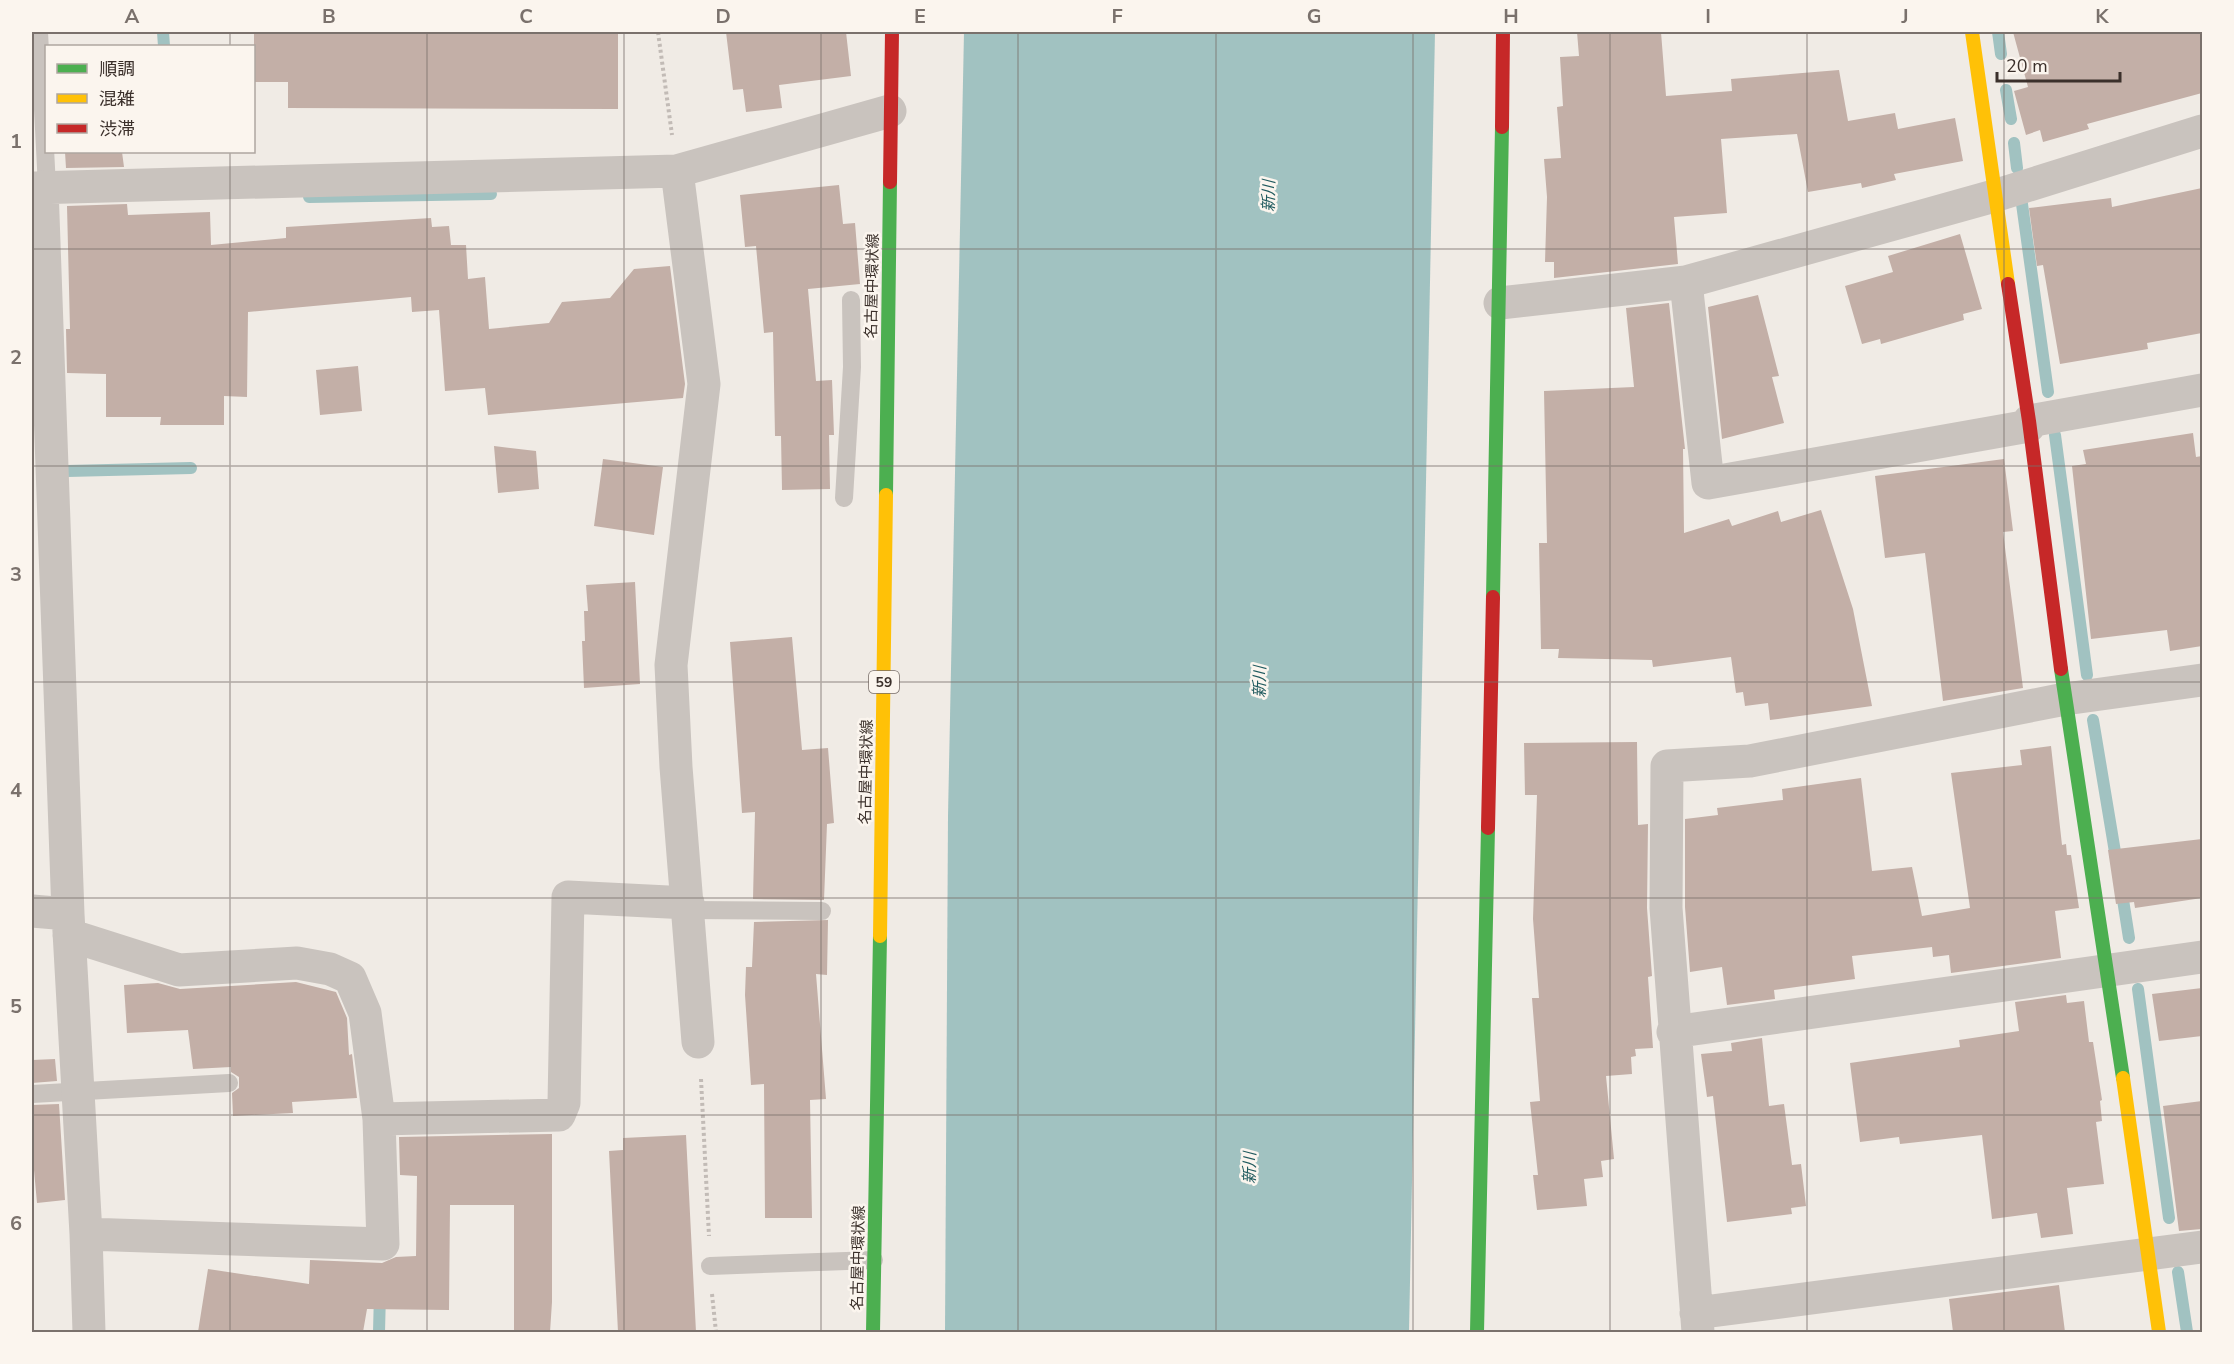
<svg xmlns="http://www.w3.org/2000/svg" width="2234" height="1364" font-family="'Nunito Sans','Noto Sans JP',sans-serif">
	<rect width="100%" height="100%" fill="#f0ebe5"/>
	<!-- water -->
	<path fill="#a1c2c1" d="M964,32H1435L1409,1332H945L948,816Z"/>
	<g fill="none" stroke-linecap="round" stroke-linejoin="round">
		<!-- stream -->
		<path stroke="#a1c2c1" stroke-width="12" d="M163,32L164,46
			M1998,32L2001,54
			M2006,90L2011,119
			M2014,143L2017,168
			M309,197L491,194
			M2022,204L2048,392
			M2055,435L2087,675
			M67,471L191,468
			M2093,720L2117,864
			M2121,887L2129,938
			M2138,989L2169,1218
			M2178,1272L2187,1332
			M379,1332L380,1293"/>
	</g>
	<!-- building -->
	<path fill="#c3afa7" d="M254,32H618V109L288,108V82H254Z
		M726,32H846L851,76L779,85L782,108L746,112L743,89L733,90Z
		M1577,32H1661L1666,96L1732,91L1731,79L1839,70L1848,121L1895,113L1898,129L1955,118L1963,161L1894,174L1896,180L1862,188L1861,183L1808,192L1797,134L1721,139L1727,213L1674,217L1678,264L1554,278V262H1545L1547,197L1544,159L1561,158L1557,107L1563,106L1560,57L1579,56Z
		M2013,32H2202V93L2087,124L2089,129L2043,142L2040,130L2026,135L2014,91L2028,87Z
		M65,152H122L124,167L66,168Z
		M839,185L843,224L855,223L860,284L808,289L816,381L832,380L834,435H829L830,489L782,490L781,436H775L773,332L764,333L756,246L745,247L740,195Z
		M2202,188V333L2147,343L2148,349L2060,364L2043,265L2037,266L2029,208L2111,198L2112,207Z
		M127,204L128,215L210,212L211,245L286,238V227L431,218L432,227L449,226L451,245H466L468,279L485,277L489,329L549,323L562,302L610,298L634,269L670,266L685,384L683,398L488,415L485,388L445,391L439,310L412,312L411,297L248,312L247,397L224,396V425H160L161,417H106V374L67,373L66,329H70L67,206Z
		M1960,234L1982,309L1963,314L1964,320L1881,344L1880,339L1862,344L1845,286L1893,272L1888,256Z
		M1758,295L1779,376L1772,377L1784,423L1722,439L1708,307Z
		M1669,303L1685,449H1683L1684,533L1729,519L1732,526L1778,511L1781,522L1821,510L1853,609L1872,706L1770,720L1768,703L1745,706L1743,692L1736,693L1731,657L1653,667L1652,660L1558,658L1559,649H1541L1539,543H1547L1544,391L1634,387L1626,308Z
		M358,366L362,411L320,415L316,370Z
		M2193,433L2196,457L2202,456V646L2170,651L2167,630L2091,639L2072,466L2086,464L2083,450Z
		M494,446L536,451L539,489L498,493Z
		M603,459L663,467L654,535L594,526Z
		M2004,459L2013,531L2003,532L2023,688L1943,701L1925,553L1885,558L1875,476Z
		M635,582L640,684L584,688L582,641H585L584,611H588L586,585Z
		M792,637L802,750L828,748L834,823L827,824L824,900L753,899L755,812L742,813L730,642Z
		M1637,742L1638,825L1648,824L1647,908L1652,976L1648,977L1653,1048L1635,1049L1636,1056L1631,1057L1632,1074L1606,1076L1614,1159L1601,1161L1603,1177L1584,1179L1587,1206L1537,1210L1533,1175H1538L1530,1102L1540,1101L1532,998H1539L1533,919L1537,795H1525L1524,743Z
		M2051,746L2062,845L2066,844L2067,855H2071L2079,908L2055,911L2061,958L1951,973L1949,955L1933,957L1932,947L1852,956L1855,979L1774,990L1775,999L1727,1005L1722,967L1690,972L1685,907V819L1718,815L1717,808L1783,800L1782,789L1861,778L1872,871L1912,867L1922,916L1970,908L1951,773L2022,765L2020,750Z
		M2202,839V898L2135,908L2134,902L2116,904L2108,850Z
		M828,920L827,975L816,974L826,1099L810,1100L812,1218H765L764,1084L751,1085L745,995L746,967H752L754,922Z
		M296,982L336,992L347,1018L349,1055L352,1054L357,1098L292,1102L293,1113L233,1116L232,1093L239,1088V1077L231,1072V1067L193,1069L188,1030L127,1033L124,985L158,983L180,989Z
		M2202,988V1036L2159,1041L2152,994Z
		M2066,995L2067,1003L2084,1001L2089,1042H2093L2102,1100L2100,1101L2102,1121L2096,1122L2104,1184L2067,1188L2073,1234L2041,1238L2037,1213L1992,1219L1982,1135L1900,1144L1899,1137L1860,1142L1850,1063L1960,1047L1959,1040L2019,1031L2015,1002Z
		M1762,1038L1769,1106L1784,1104L1792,1165L1801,1164L1806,1206L1791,1208L1792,1214L1727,1222L1713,1096L1707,1097L1701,1054L1732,1051L1731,1043Z
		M55,1059L57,1081L32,1083V1060Z
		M2202,1101V1229L2179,1231L2163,1106Z
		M59,1104L65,1200L37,1203L32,1148V1105Z
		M552,1134V1302L550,1332H514V1205H450L449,1310L367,1309L363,1332H198L208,1269L309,1284L310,1260L382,1263L396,1257L416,1256L417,1176L400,1175L399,1137Z
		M686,1135L696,1332H618L609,1151L623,1150V1138Z
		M2059,1285L2065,1332H1953L1949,1299Z"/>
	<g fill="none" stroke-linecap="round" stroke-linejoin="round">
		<!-- path -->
		<path stroke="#c2bbb6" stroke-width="4" stroke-dasharray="3 3" stroke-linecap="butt" d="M658,32L672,135
			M701,1079L709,1236
			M712,1294L716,1332"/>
		<!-- lane -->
		<path stroke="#c9c3be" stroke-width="18" d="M39,32L47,187
			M844,498L852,367L851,300
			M689,910L822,911
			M32,1094L229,1083
			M710,1266L874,1260"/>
		<!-- street -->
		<path stroke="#c9c3be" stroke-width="33" d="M677,171L704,384L671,665L676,767L698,1042
			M42,187L68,914L86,1234L89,1332
			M32,188L677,171L890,111
			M1686,282L1708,483L2029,426
			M1500,303L1686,282L1994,196L2202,131
			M2029,421L2202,390
			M32,911L68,914
			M69,935L179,970L297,963L330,969L350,978L365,1013L379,1119L559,1115L564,1103L568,897L688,903
			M1673,1032L2202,957
			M86,1234L383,1244L379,1119
			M1696,1313L2202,1247
			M1698,1332L1666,908L1667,766L1750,761L2065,699L2202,680"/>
		<!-- fast -->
		<path stroke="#4caf50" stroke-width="14" d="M886,495L890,182
			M1493,597L1502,127
			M2061,669L2123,1078
			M873,1332L880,936
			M1477,1332L1488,828"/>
		<!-- slow -->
		<path stroke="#ffc107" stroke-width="14" d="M1972,32L2008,284
			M880,936L886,495
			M2123,1078L2159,1332"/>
		<!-- jam -->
		<path stroke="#c62828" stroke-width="14" d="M1502,127L1503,32
			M890,182L892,32
			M2008,284L2029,421L2061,669
			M1488,828L1493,597"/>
	</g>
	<!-- grid -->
	<path fill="none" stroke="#7a716c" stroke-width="1.5" stroke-opacity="0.55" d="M230,32V46M427,32V1332M624,32V1332M821,32V1332M1018,32V1332M1216,32V1332M1413,32V1332M1610,32V1332M1807,32V1332M2004,32V1332M230,152V1332M32,249H2202M32,466H2202M32,682H2202M32,898H2202M32,1115H2202"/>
	<g text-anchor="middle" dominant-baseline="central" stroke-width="5" stroke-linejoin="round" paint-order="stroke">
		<!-- shield labels -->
		<rect fill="#fbf5ee" stroke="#756b66" stroke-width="1.5" x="869" y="671" width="30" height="22" rx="4.5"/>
		<g font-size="14" font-weight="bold" fill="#3b302b">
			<text x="884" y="682">59</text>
		</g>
		<!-- street labels -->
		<g font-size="15" fill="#3b302b" stroke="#fbf5ee">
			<text transform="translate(872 286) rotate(-89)">名古屋中環状線</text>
			<text transform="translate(866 772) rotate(-89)">名古屋中環状線</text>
			<text transform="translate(858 1258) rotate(-89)">名古屋中環状線</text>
		</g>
		<!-- water labels -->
		<g font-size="16" font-style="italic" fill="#1f5a5e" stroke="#fbf5ee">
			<text transform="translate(1269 196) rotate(-89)">新川</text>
			<text transform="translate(1260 682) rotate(-89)">新川</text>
			<text transform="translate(1250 1168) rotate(-89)">新川</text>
		</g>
	</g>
	<!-- border -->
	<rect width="2234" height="1364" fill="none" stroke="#fbf5ee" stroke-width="66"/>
	<!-- legend -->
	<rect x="45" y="45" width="210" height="108" fill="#fbf5ee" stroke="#aea6a0" stroke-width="1.5"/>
	<rect x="57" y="64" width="30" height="9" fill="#4caf50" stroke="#aea6a0" stroke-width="1.5"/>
	<text x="99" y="75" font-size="18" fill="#3b302b">順調</text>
	<rect x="57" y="94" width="30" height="9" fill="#ffc107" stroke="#aea6a0" stroke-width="1.5"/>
	<text x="99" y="105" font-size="18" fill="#3b302b">混雑</text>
	<rect x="57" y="124" width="30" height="9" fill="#c62828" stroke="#aea6a0" stroke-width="1.5"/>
	<text x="99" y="135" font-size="18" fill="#3b302b">渋滞</text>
	<!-- scale -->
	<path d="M1997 72v9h123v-9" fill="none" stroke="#3b302b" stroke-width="3"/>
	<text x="2006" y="72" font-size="18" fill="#3b302b" stroke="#fbf5ee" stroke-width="4.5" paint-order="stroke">20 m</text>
	<rect x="33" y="33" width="2168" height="1298" fill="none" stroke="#7a716c" stroke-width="2"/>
	<g font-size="20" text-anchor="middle" font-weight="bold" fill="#7a716c">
		<text x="132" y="23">A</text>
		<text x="329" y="23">B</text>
		<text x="526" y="23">C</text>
		<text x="723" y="23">D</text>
		<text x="920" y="23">E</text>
		<text x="1117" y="23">F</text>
		<text x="1314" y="23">G</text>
		<text x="1511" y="23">H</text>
		<text x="1708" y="23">I</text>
		<text x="1905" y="23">J</text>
		<text x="2102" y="23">K</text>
		<text x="16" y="148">1</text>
		<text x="16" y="364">2</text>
		<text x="16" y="581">3</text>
		<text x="16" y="797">4</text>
		<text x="16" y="1013">5</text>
		<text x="16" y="1230">6</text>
	</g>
</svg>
